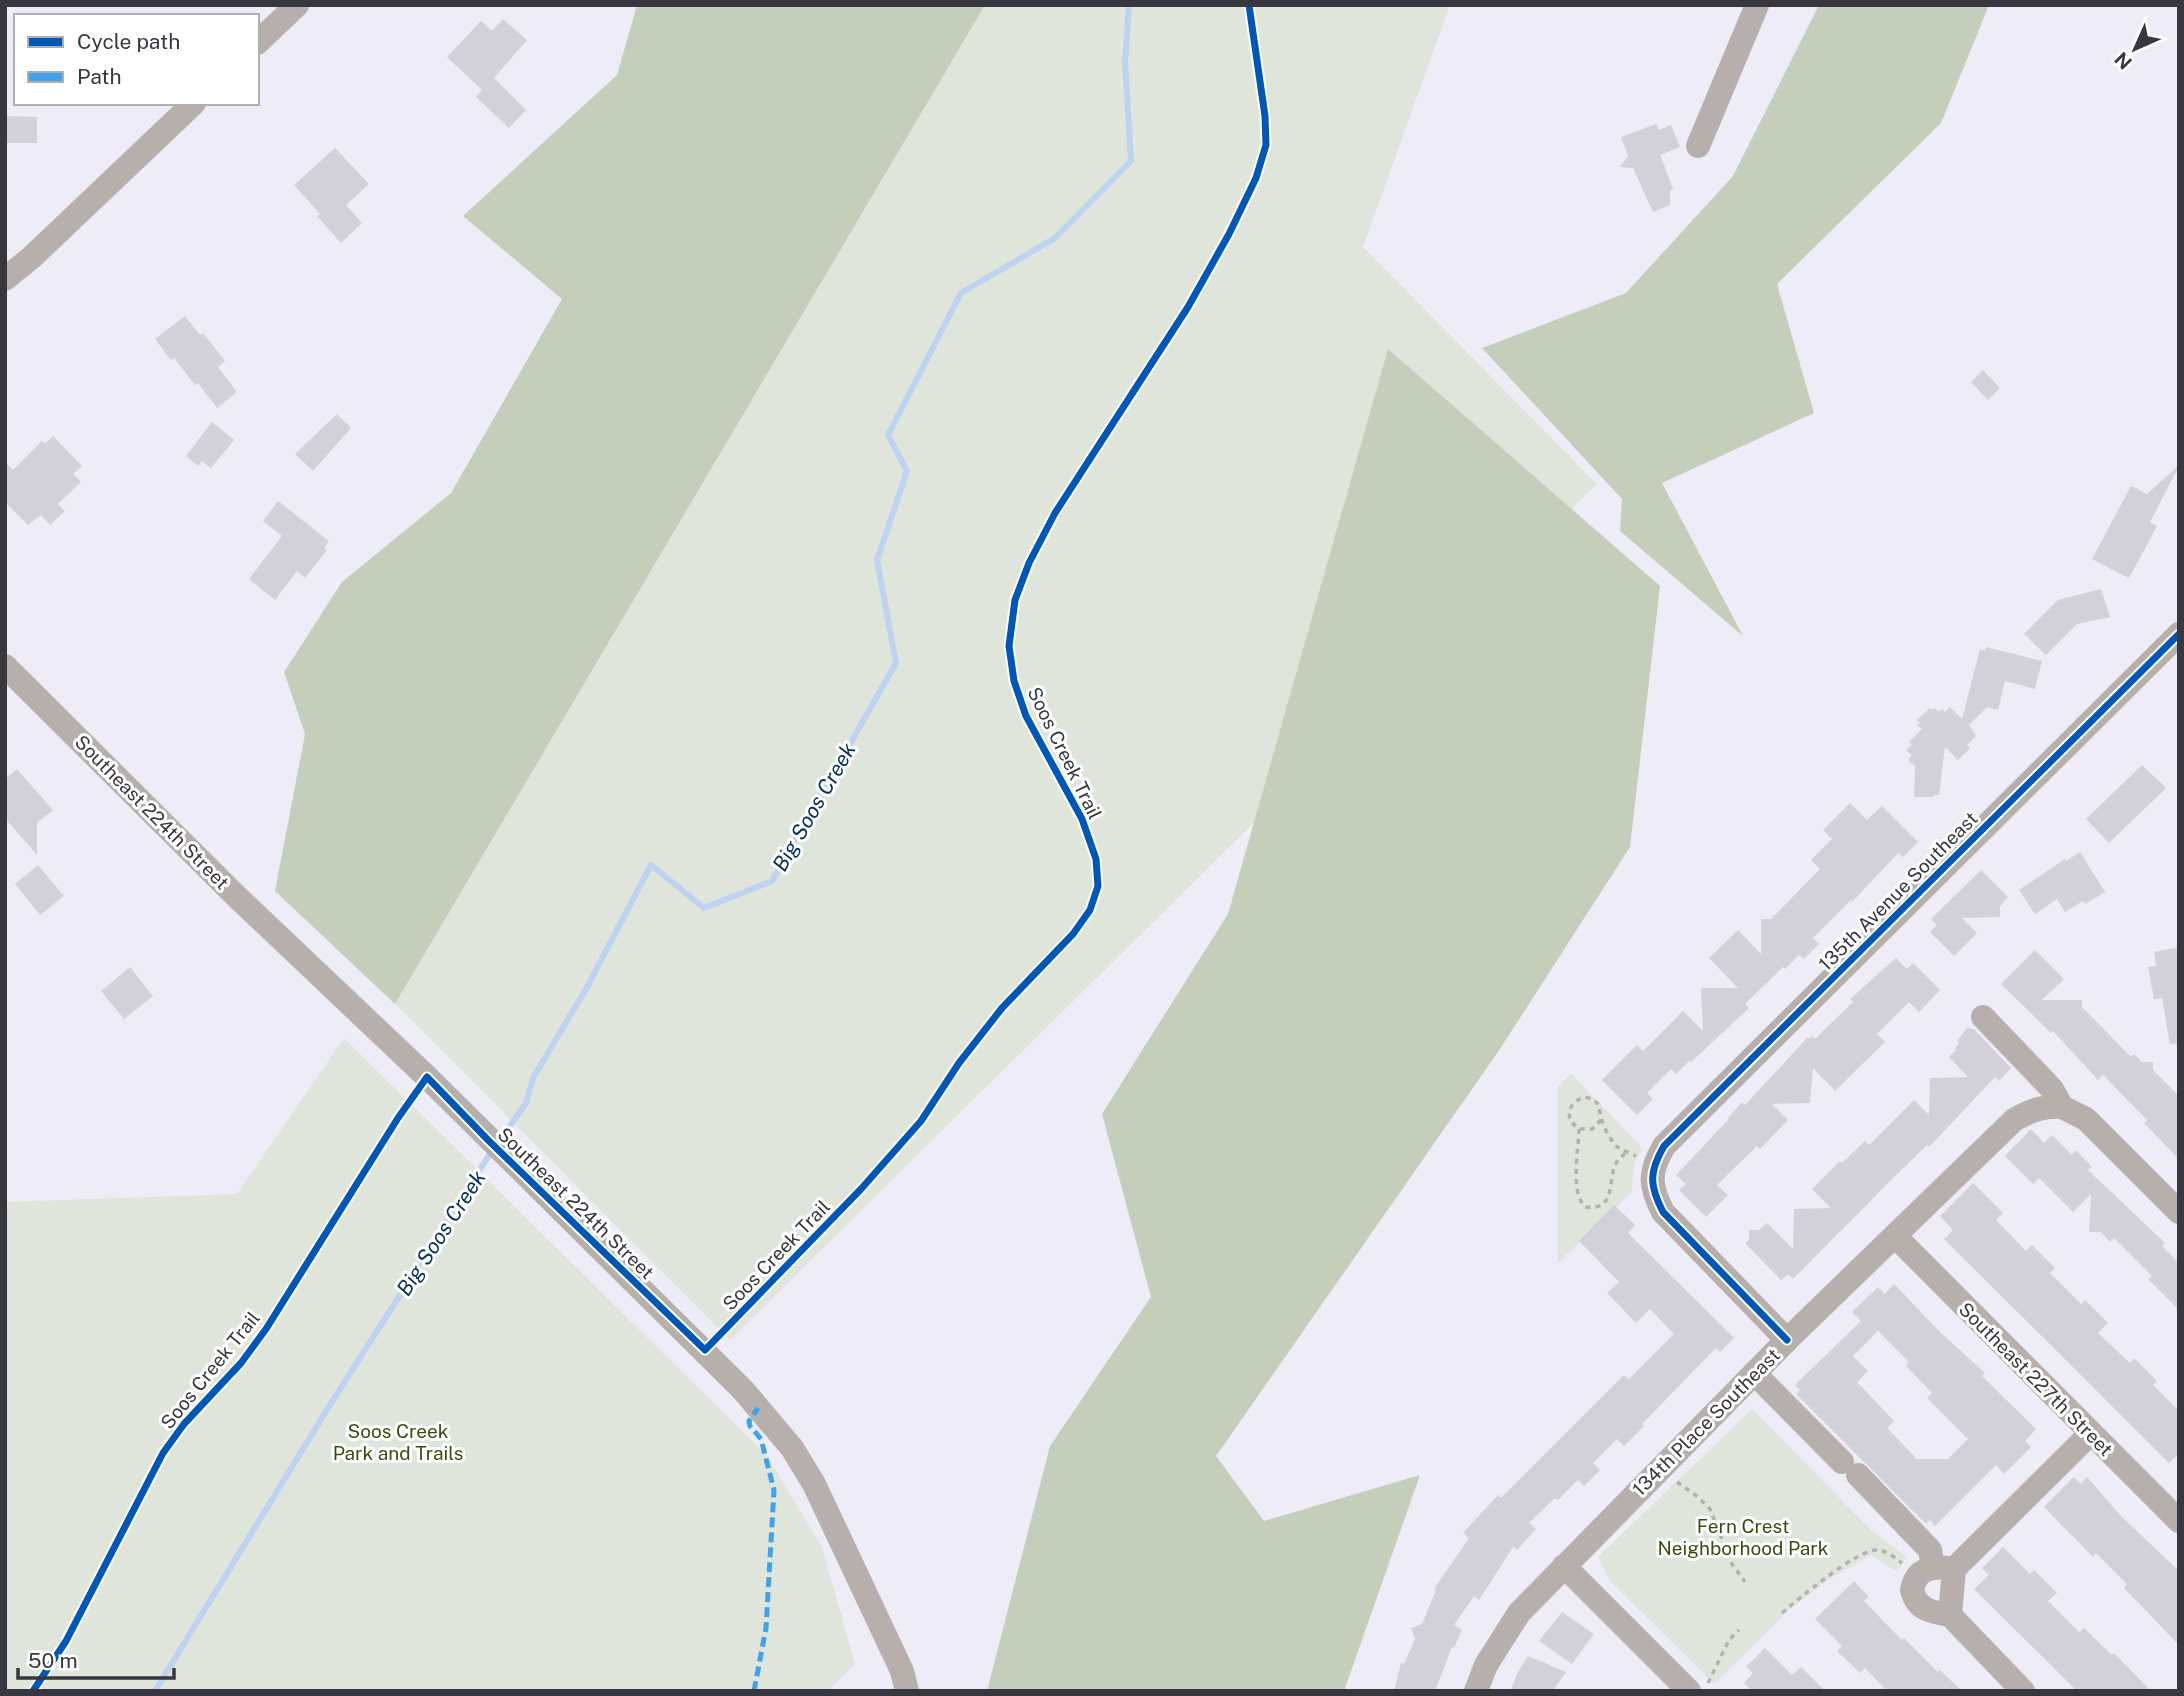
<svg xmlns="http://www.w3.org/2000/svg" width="2184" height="1696" font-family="'Public Sans',sans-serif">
	<rect width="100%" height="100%" fill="#eeecf7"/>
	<!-- green -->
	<path fill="#dfe5da" d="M985,5H1450L1363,247L1597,484L730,1340L395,1004Z
		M344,1038L767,1456L822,1547L855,1664L828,1691H5V1202L237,1194Z
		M1571,1073L1642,1148L1634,1164L1632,1192L1558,1263V1087Z
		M1752,1409L1871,1530L1907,1557L1897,1572L1871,1555L1831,1578L1790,1609L1714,1684L1610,1581L1598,1557Z"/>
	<!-- forest -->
	<path fill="#c4ceba" d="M637,5H985L395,1004L275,891L305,734L284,672L342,582L451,493L562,299L463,216L617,75Z
		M1819,5H1989L1941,123L1777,284L1814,413L1662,483L1743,636L1620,531L1622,499L1482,348L1626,293L1733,176Z
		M1388,349L1660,586L1630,847L1500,1049L1216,1456L1264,1521L1420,1475L1344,1691H987L1050,1446L1151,1297L1102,1114L1228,914Z"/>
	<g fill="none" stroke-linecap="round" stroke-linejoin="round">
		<!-- stream -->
		<path stroke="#bed2f1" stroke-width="6" d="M500,1140L526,1103L533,1078L586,989L651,865L704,908L772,881L896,663L877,560L907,471L888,435L961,293L1055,238L1131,161L1125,62L1129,5
			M155,1691L328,1408L493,1149"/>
	</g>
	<!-- building -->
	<path fill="#d2d0d9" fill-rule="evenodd" d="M503,19L527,40L494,78L526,110L509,128L476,97L482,90L447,57L481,21L492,31Z
		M5,116L37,117V143H5Z
		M1656,124L1659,130L1671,125L1680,147L1660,155L1673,189L1670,191V205L1653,212L1633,168L1620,167L1628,156L1621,137Z
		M335,148L369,184L346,205L362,223L341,243L317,216L320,214L294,185Z
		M185,316L200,335L203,333L225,361L218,367L237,392L217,408L198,383L195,385L174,358L171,360L155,339Z
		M1983,370L2000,388L1988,400L1971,382Z
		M337,414L351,428L313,471L295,454Z
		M212,422L234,440L211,468L202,461L198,466L186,456Z
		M53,436L82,466L73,474L81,482L58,504L65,511L50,525L41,515L28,525L5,502V462L13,470L42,441L45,444Z
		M2177,467L2178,468L2150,522L2157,526L2129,578L2092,559L2131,486L2147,494Z
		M278,501L329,541L324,548L327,550L305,578L297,571L275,600L249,579L282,536L263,521Z
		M2101,589L2110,617L2077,624L2046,655L2024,634L2058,600Z
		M1986,647L2042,661L2035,689L2005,681L1998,710L1987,707L1969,725L1976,736L1967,745L1970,748L1958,760L1945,747L1939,795H1934V797H1914L1915,766L1908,760L1912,755L1906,750L1912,744L1909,742L1922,729L1917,725L1920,723L1917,720L1930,708L1932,710L1935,708L1939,712L1942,708L1945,712L1950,707L1962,719L1980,649L1985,651Z
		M2142,765L2166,788L2109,843L2086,819Z
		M17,769L53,810L37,823V855L5,818V779Z
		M1850,803L1867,820L1882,806L1918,842L1903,857L1898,853L1852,902L1851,900L1813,938L1819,944L1804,959L1799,955L1785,969L1783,967L1745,1004L1749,1008L1691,1062L1690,1060L1676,1074L1671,1069L1647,1093L1653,1099L1637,1115L1602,1080L1637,1045L1643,1051L1683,1011L1703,1031L1701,988H1738L1709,958L1738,930L1761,954V919H1771L1820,869L1811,860L1832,839L1823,830Z
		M2080,852L2105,892L2085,904L2083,901L2065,912L2057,899L2035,914L2019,890L2065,859L2066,861Z
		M38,865L64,896L40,915L15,884Z
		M1981,870L2008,897L2000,906V917L1962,918L1977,933L1954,956L1930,932L1937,925L1931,919Z
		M2179,947V1043L2170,1044L2162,998L2154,999L2148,967L2156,966L2154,952Z
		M2035,950L2064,979L2042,1000H2082V1007L2131,1057L2134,1054L2142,1062H2153V1070L2179,1096V1159L2144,1123L2147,1120L2103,1075L2098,1080L2053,1031L2051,1033L2001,984Z
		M1896,958L1907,969L1913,963L1940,990L1919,1012L1909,1002L1877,1034L1885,1042L1835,1091L1813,1068L1810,1103L1772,1104L1788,1120L1760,1149L1757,1146L1717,1185L1728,1195L1706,1217L1679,1190L1686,1184L1676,1175L1729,1119L1728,1118L1742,1102L1745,1105L1808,1037L1809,1039L1812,1036L1815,1039L1853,1002L1850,999Z
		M130,967L153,996L124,1019L101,991Z
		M1967,1028L1974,1029L2011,1068L1999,1081L1995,1077L1930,1146L1927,1145L1893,1178L1793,1279L1788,1274L1781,1280L1745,1243L1749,1240V1230H1759L1767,1223L1793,1249L1794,1209L1831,1208L1812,1189L1840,1161L1842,1163L1865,1141L1869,1145L1914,1100L1929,1115L1930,1078L1968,1077L1949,1057L1956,1050L1955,1048L1959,1043L1957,1041Z
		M2031,1129L2044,1143L2052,1135L2072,1155L2076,1150L2092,1167L2088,1170L2165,1243L2162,1246L2179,1263V1310L2148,1279L2152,1276L2114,1238L2110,1242L2101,1232H2089L2091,1194L2073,1212L2039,1178L2033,1184L2005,1156Z
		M1973,1183L2003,1213L1996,1220L2026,1251L2032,1245L2055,1268L2050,1273L2081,1304L2085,1300L2108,1323L2098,1333L2130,1363L2134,1358L2157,1381L2153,1385L2179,1411V1453L2169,1463L1944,1239L1953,1230L1940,1216Z
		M1614,1205L1635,1225L1628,1233L1734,1338L1720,1352L1716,1348L1642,1424L1644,1426L1624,1446L1617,1439L1593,1463L1600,1470L1584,1486L1578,1480L1558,1500L1555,1498L1529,1523L1536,1529L1517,1550L1513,1547L1479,1600L1474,1596L1454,1625L1462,1630L1454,1648L1452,1647L1435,1691H1394L1401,1663L1404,1664L1415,1639L1411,1628L1422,1624L1436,1590L1434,1589L1469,1538L1463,1533L1498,1495L1501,1498L1624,1375L1629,1379L1674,1334L1650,1309L1636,1323L1607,1293L1619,1282L1579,1241Z
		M1894,1284L1940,1332L1985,1373L1982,1376L2036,1429L2025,1441L2031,1447L2004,1474L1996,1465L1935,1526L1930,1520L1926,1524L1796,1394L1800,1390L1795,1385L1861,1321L1852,1312L1878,1287L1885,1294ZM1878,1331L1909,1362L1906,1366L1932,1393L1927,1398L1968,1439L1948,1459H1917L1887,1428L1894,1421L1857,1382L1868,1371L1853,1356Z
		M2074,1477L2081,1484L2087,1477L2121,1516L2179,1571V1645L2124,1588L2127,1584L2096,1553L2093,1557L2044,1507Z
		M2003,1547L2030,1574L2034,1570L2057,1593L2048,1601L2079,1632L2084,1628L2112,1655L2114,1653L2151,1691H2077L1974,1589L1989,1575L1982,1568Z
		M1854,1581L1869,1597L1864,1601L1902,1640L1904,1638L1938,1672L1940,1670L1962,1691H1887L1865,1668L1860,1673L1837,1651L1842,1646L1815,1619Z
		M1562,1612L1594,1634L1572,1664L1539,1641Z
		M1765,1648L1792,1675L1801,1667L1825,1691H1752L1744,1683L1753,1673L1746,1667Z
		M1528,1656L1566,1672L1553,1691H1510L1519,1670Z"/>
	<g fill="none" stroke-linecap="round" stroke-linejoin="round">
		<!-- path -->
		<path stroke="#b3b0b0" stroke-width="3.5" stroke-dasharray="5 5" stroke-linecap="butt" d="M1601,1120L1592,1129H1579L1570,1121C1568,1108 1572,1101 1585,1097C1604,1102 1597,1108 1602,1121C1604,1128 1611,1140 1616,1146C1621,1150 1630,1153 1636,1156
			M1579,1129C1579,1149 1569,1194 1586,1207C1616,1211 1608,1181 1615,1165C1618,1159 1623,1156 1627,1151
			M1677,1482L1698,1497L1710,1509L1732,1564L1745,1582
			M1782,1613C1797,1600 1860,1547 1878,1550C1887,1551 1895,1558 1902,1563
			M1708,1683L1729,1640L1739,1630"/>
		<!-- minor -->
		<path stroke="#b6afac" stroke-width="24" d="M257,43L297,5
			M1698,146L1757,5
			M5,279L32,257L194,103
			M5,666L236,896L427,1077L743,1390L792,1448L814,1484L902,1671L907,1691
			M1983,1017L2052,1089L2062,1107L2086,1119L2179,1212
			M1895,1236L2179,1521
			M1787,1340L1663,1212C1649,1185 1649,1172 1664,1146L2179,634
			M1754,1373L1842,1462
			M1858,1475L1930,1550L1933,1566
			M1564,1566L1689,1691
			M1949,1568C1930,1566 1916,1569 1912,1590C1917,1610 1931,1612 1950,1615
			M1950,1615L1954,1569L2090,1434
			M1950,1615L2023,1691
			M1476,1691L1486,1665L1519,1613L1787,1340L2014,1120C2031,1110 2043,1106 2062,1107"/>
		<!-- quiet -->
		<path stroke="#3fa3ec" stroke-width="5" stroke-dasharray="10 5" stroke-linecap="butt" d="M754,1691L766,1628L774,1490L761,1439L750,1426L749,1421L758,1408"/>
		<defs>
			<path id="cycleway" d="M1787,1340L1663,1212C1649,1185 1649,1172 1664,1146L2179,634
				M33,1691L66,1641L163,1453L184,1424L241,1363L266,1329L398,1118L427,1077L488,1140L705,1350L861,1189L921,1121L959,1063L1002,1008L1073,934L1090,910L1098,886L1096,859L1082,819L1026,716L1014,681L1009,646L1015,600L1029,563L1055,513L1188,307L1229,234L1256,178L1266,145L1265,116L1249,5"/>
		</defs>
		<!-- cycleway casing -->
		<use href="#cycleway" stroke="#fff" stroke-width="11"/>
		<!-- cycleway -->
		<use href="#cycleway" stroke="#0057b8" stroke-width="7"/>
	</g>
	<g text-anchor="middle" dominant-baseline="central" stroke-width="6" stroke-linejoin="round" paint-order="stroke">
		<!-- street labels -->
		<g font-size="19" fill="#38363e" stroke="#fff">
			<text transform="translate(1065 753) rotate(64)">Soos Creek Trail</text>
			<text transform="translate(152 812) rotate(45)">Southeast 224th Street</text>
			<text transform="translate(1898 891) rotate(-45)">135th Avenue Southeast</text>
			<text transform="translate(576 1203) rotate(44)">Southeast 224th Street</text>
			<text transform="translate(776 1255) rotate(-46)">Soos Creek Trail</text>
			<text transform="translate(210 1370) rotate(-51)">Soos Creek Trail</text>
			<text transform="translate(2036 1379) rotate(45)">Southeast 227th Street</text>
			<text transform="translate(1706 1422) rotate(-45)">134th Place Southeast</text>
		</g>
		<!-- park labels -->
		<g font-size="19" fill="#374e0a" stroke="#fff">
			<text x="398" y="1431">Soos Creek<tspan x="398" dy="22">Park and Trails</tspan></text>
			<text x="1743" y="1526">Fern Crest<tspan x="1743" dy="22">Neighborhood Park</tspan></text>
		</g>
		<!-- water labels -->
		<g font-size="21" font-style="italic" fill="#063160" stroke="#fff">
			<text transform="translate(814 807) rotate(-60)">Big Soos Creek</text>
			<text transform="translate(441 1233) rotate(-57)">Big Soos Creek</text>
		</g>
	</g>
	<!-- border -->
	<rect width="2184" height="1696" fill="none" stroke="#38363e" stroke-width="14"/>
	<!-- legend -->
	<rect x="14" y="14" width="245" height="91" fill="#ffffff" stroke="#afafb2" stroke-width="2"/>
	<rect x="28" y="37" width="35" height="10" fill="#0057b8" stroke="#afafb2" stroke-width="2"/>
	<text x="77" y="49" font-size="21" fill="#38363e">Cycle path</text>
	<rect x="28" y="72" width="35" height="10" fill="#3fa3ec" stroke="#afafb2" stroke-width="2"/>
	<text x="77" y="84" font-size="21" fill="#38363e">Path</text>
	<!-- north arrow -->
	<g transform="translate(2135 49) rotate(225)" stroke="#ffffff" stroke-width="5" paint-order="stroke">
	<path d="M0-5L12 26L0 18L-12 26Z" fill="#38363e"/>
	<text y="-10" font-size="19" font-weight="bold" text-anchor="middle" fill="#38363e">N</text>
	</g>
	<!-- scale -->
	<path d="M18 1668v10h156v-10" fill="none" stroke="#38363e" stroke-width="3.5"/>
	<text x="28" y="1668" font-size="21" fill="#38363e" stroke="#ffffff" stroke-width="5" paint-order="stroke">50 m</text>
</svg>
